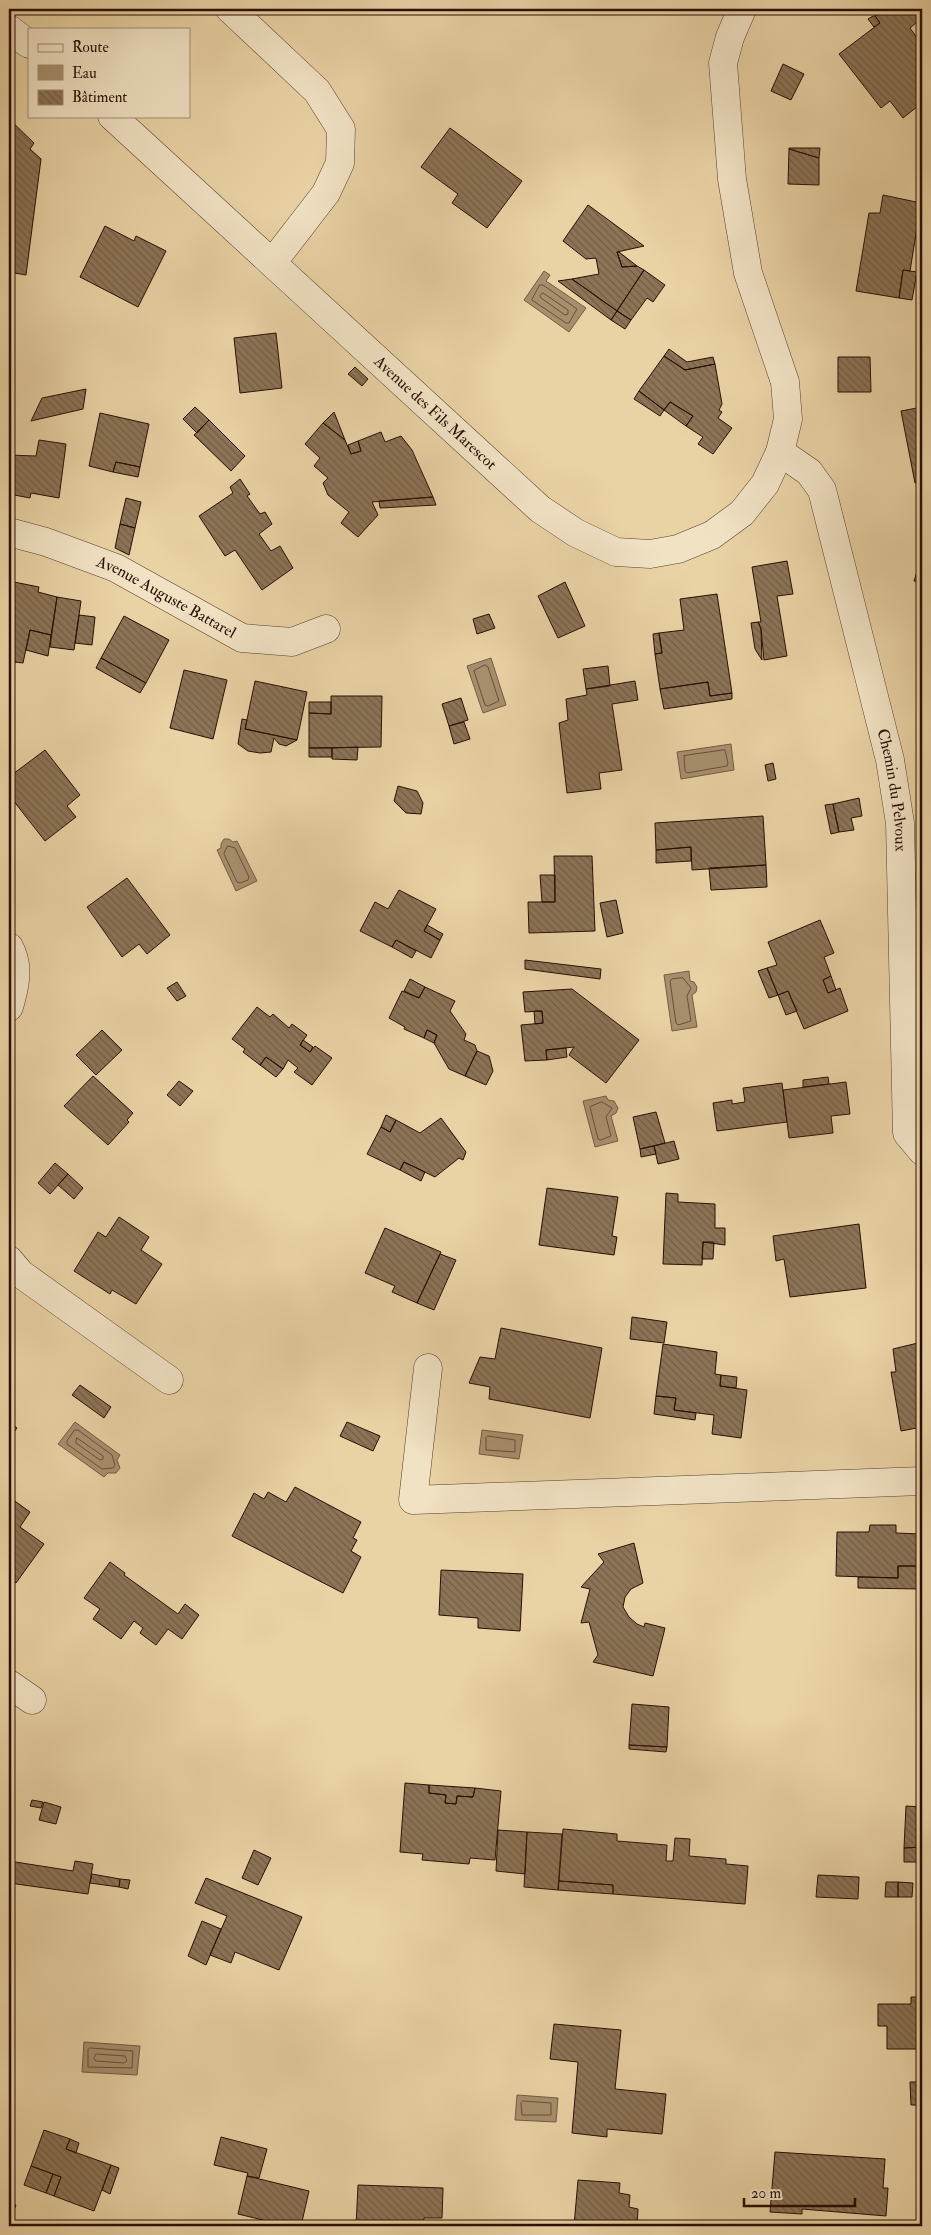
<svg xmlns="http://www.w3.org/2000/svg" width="931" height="2235" font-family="'IM FELL Double Pica',serif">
	<defs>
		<pattern id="building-back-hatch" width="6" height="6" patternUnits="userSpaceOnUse" patternTransform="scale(1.25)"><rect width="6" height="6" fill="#8c7457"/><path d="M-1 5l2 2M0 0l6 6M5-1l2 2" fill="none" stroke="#725e46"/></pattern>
	</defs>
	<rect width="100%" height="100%" fill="#e9d2a4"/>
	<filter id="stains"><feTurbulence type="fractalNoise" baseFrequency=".004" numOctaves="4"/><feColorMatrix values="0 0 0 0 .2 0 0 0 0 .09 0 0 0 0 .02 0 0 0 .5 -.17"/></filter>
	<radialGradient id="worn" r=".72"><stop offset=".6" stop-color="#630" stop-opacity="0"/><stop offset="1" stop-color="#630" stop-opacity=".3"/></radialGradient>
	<!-- water -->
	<path fill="#a78f6d" stroke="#745b43" d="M544,271L550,275L546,281L586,308L569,332L524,300Z
		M491,658L506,705L483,713L467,666Z
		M731,744L734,770L681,779L677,752Z
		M224,839H229L233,842L237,841L257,881L236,891L217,850L221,848V844Z
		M689,971L690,981L694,982L697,987L696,992L692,995L697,1027L672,1031L664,975Z
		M606,1096L608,1100L614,1101L618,1108L616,1113L611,1116L618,1141L595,1147L583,1101Z
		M75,1422L120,1455L117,1460L120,1468L116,1473H108L104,1477L58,1444Z
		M482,1430L523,1435L519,1459L479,1454Z
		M84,2042L140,2046L137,2075L82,2072Z
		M517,2095L558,2098L556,2122L515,2120Z"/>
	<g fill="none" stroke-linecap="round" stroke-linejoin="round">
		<!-- shore -->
		<path stroke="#684e38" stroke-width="1" d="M540,285H543L577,309L569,323H566L532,300Z
			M543,293L568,310V314L565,315L541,298L540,296Z
			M485,665L488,667L499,701L488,706L485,705L474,671Z
			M725,750L728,763L727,766L687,773L685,771L684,756Z
			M228,846L235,848L249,877L248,880L240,883L237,882L224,854Z
			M683,978L691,988L687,996L691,1021L678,1025L676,1023L670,981L672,979Z
			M602,1102L612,1108L606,1117L611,1136L601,1140L598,1139L590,1107Z
			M75,1430H78L112,1455L115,1465L113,1468L102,1469L67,1444V1441Z
			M488,1436L515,1440V1452L486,1450V1438Z
			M77,1438L103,1456V1459L100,1460L76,1443Z
			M90,2048L133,2051L132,2068L88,2067V2050Z
			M96,2054L125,2056L127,2061L124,2063L96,2061L94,2059Z
			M523,2101L551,2103V2115H522L521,2103Z"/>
	</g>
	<!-- building -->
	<path fill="url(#building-back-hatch)" stroke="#280e03" d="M885,9H922V18L910,28L922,45V72L920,73L922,76V103L903,118L890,101L881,108L839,54L880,23L875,16Z
		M873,16H875L880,23L874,27L868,19Z
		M783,64L804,74L791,100L771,91Z
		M9,119L34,143L30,149L41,159L26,275L9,272Z
		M450,128L522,181L487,228L452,203L458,194L421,167Z
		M789,148H820L819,158L789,149Z
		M789,149L819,158V185L788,184Z
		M883,195L921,203L910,271L903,270L899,298L856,291L869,213H880Z
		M588,205L644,246L617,252L622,267L637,266L644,270L617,311L572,279L599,274L596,258L586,259L563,241Z
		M105,226L134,241L136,236L166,251L138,307L80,277Z
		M617,252H619L637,266L622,267Z
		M644,270L665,285L653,302L647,298L631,320L617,311Z
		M903,270L917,272L912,300L899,298Z
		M572,279L617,311L611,320L558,281Z
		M617,311L631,320L625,329L611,320Z
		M276,333L282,388L240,393L234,338Z
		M669,349L687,362L713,357L715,364L685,370L664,356Z
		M664,356L685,370L715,364L722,404L719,410L722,412L718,418L732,428L713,454L698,444L703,437L686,426L693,416L670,402L664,410L639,391Z
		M838,357H870L871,392H838Z
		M355,367L368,379L362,386L348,374Z
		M86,389L83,409L31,421L42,398Z
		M639,391L664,410L660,416L634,399Z
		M670,402L693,416L686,426L664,410Z
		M195,407L209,420L197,433L183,419Z
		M922,407V481L915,483L901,411Z
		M334,412L345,440L323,423Z
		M100,413L149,424L140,467L116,462L113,472L89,466Z
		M209,420L245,456L231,471L194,435Z
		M323,423L345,440L351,454L361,451L358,441L381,432L385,442L401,436L412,450L433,497L372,502L378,515L358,537L341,523L349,512L328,495L323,483L328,478L314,466L320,458L305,444Z
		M39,440L66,444L59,498L31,493L30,498L9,494V455L36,456Z
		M358,441L361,451L351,454L348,445Z
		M116,462L140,467L138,477L113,472Z
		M240,479L250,494L247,496L260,514L265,512L272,524L259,534L271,551L280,546L293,568L262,590L235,550L225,556L199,516L233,493L230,487Z
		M433,497L436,505L380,508L379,501Z
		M126,498L141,502L135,528L120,524Z
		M120,524L135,528L129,555L115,548Z
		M922,556V583L914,581Z
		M787,561L793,594L777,596L787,656L764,660L761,629L758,622H761L752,567Z
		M9,581L39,587L38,592L57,597L51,635L30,630L23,663L15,662L9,687Z
		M565,582L585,626L558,638L538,596Z
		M717,594L732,693L710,696L708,682L660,689L655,654L662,653L659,633L684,630L680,599Z
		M57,597L81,601L74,650L50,647Z
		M489,614L495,628L477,634L473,619Z
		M79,615L95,617L92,645L75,643Z
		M124,616L169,640L146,683L101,658Z
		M758,622L761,629L762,660L755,649L751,623Z
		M30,630L51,635L48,656L26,650Z
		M659,633L662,653L655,654L653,634Z
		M101,658L146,683L140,693L96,668Z
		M608,666L610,686L586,689L583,669Z
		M184,670L227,680L213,739L170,728Z
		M255,681L307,692L297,740L245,729Z
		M635,681L638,700L612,704L622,770L599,773L601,789L567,793L559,723L568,720L566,699L587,695L586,689Z
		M708,682L710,696L732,693V699L664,709L660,689Z
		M331,696H382L381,747L309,748V713L331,714Z
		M461,698L468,720L449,726L442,704Z
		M309,702H331V714L309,713Z
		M242,719L247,720L245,729L297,740L286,746L279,744L274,738L271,752L260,753L248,751L238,744Z
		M464,722L470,739L454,744L449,726Z
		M358,747L357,760L332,759V748Z
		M309,748H332V757H309Z
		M45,750L80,795L67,806L76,817L45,841L9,795V777Z
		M773,763L776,779L768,781L765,765Z
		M398,786L417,791L423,803L421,814L406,813L394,801Z
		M859,798L862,816L851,818L854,830L839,832L833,804Z
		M833,804L839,832L831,834L825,805Z
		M763,816L766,865L692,870L691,847L656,850L655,823Z
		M691,847V861L656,863V850Z
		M554,856H592L595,931L529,933L528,902H555Z
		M766,865L767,887L711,890L709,868Z
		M540,875H555V902H542Z
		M127,878L170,935L147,954L139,944L122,957L87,907Z
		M399,890L436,909L424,931L440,940L431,958L396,940L392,947L360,931L375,902L388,909Z
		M616,900L623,933L607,937L600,903Z
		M820,920L834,953L824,957L831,976L823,980L828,993L840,988L848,1011L804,1029L788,991L778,995L767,968L777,965L768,942Z
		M427,925L443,934L440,940L424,931Z
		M396,940L416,951L412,958L392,947Z
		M525,960L601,969L600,979L525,969Z
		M767,968L778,995L769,998L758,971Z
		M831,976L836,990L828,993L823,980Z
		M410,979L425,987L419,998L404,991Z
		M177,982L186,996L177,1001L167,988Z
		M425,987L455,1001L450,1011L466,1034L464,1040L475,1045L477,1051L465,1076L449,1069L434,1043L437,1035L427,1030L424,1038L404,1029L405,1027L389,1018L402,991L419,998Z
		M572,989L639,1040L606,1083L569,1055L574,1047L546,1050L547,1060L525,1061L521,1025L543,1023L542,1011L525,1012L523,992Z
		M788,991L797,1011L786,1015L778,995Z
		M257,1007L270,1017L273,1014L289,1028L292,1024L307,1035L300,1045L310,1052L315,1046L332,1058L312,1085L294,1072L298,1068L288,1060L283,1069L266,1057L260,1065L243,1052L245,1049L232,1039Z
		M534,1011H542L543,1023L535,1024Z
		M102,1030L122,1050L96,1075L76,1055Z
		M427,1030L437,1035L434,1043L424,1038Z
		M303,1040L313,1047L310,1052L300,1045Z
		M566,1048L567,1057L547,1060L546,1050Z
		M477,1051L489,1056L493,1071L486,1085L465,1076Z
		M266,1057L283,1069L276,1077L260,1065Z
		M93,1076L133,1113L127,1120L129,1122L108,1145L64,1106Z
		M828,1077L829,1084L803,1087V1080Z
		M179,1081L193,1091L180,1106L167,1095Z
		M846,1082L850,1114L831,1116L833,1133L789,1138L783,1090Z
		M782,1083L787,1122L717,1131L713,1103L732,1100V1104L745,1102L743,1088Z
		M656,1112L665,1143L640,1149L633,1117Z
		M386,1115L396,1120L390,1132L381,1127Z
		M441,1118L466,1152L463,1160L459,1158L435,1177L404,1162L400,1170L367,1154L381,1127L390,1132L396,1120L420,1133Z
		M674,1141L679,1159L658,1164L654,1146Z
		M654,1146L656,1154L641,1157L640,1149Z
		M404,1162L425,1172L421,1181L400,1170Z
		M55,1163L68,1174L50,1194L38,1183Z
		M68,1174L83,1188L74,1199L58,1185Z
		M547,1188L618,1197L612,1236L617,1237L614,1255L539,1245Z
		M666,1193L678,1194V1202L715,1204V1228H725V1245L703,1242L702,1265L663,1264Z
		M119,1217L149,1237L141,1250L162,1264L136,1304L112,1290L110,1294L74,1271L98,1232L106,1237Z
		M859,1224L866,1288L790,1297L784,1259L776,1261L773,1236Z
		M385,1228L441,1252L417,1303L392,1292L395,1286L365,1273Z
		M703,1242H714L713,1259H702Z
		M440,1254L456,1260L434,1310L417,1303Z
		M632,1317L667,1322L664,1343L630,1339Z
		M501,1328L602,1348L590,1418L489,1399L490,1387L469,1383L480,1357L495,1359Z
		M922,1342V1427L901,1431L891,1372H896L893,1349Z
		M663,1344L717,1352L715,1374L721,1375L720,1386L747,1390L741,1438L712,1434L714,1415L674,1410L676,1398L656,1396Z
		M721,1375L737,1377L736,1388L720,1386Z
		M80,1385L111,1407L104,1418L72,1395Z
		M656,1396L676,1398L674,1410L696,1413L695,1420L654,1414Z
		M9,1422L17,1428L9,1438Z
		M347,1422L380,1436L373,1451L340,1436Z
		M295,1487L361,1522L353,1538L357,1540L351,1551L361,1557L343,1593L232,1536L254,1493L264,1499L268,1492L286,1502Z
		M12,1499L30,1512L20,1527L44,1544L16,1583L9,1578V1503Z
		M870,1525H896V1533L922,1534V1566H898V1578L836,1576L837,1532H869Z
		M634,1543L643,1583L631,1589L625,1597L623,1607L629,1617L637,1624L644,1627L645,1623L665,1628L653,1676L593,1662L598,1655L589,1622L581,1623L590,1589L581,1587L604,1562L598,1554Z
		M110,1562L125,1573L124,1575L178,1614L185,1604L199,1615L182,1639L168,1629L156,1645L140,1633L143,1628L134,1621L121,1639L93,1619L100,1609L84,1598Z
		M898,1566H922L921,1589L858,1588V1577L898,1578Z
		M441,1570L523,1574L520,1631L478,1628V1618L439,1615Z
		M632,1704L669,1707L667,1747L629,1745Z
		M629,1745L667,1747L666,1752L629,1749Z
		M405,1783L429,1785V1793L446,1795L445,1803L456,1804L457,1796L473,1797L475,1788L501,1791L495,1860L470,1858L469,1864L422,1860L423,1854L400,1852Z
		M429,1785L475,1788L473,1797L457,1796L456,1804L445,1803L446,1795L429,1793Z
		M32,1800L43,1802L41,1808L30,1806Z
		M44,1802L61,1807L56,1824L39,1820Z
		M906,1806L922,1807V1847L904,1848Z
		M563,1829L617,1834V1841L667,1845L666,1861H673L675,1838L690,1839L689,1856L726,1859V1864L748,1866L745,1904L613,1894V1885L559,1881Z
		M498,1830L527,1832L525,1874L496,1871Z
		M527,1832L562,1834L558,1890L524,1887Z
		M922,1847V1862H904V1848Z
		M254,1850L271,1858L258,1885L242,1878Z
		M9,1861L73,1871L75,1861L93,1864L88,1894L9,1883Z
		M92,1874L120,1879L119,1887L90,1883Z
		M818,1875L859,1877L858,1899L816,1897Z
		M206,1878L302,1917L279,1970L235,1952L231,1963L210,1955L227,1916L195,1903Z
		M120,1879L130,1880L128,1889L119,1887Z
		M559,1881L613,1885V1894L558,1890Z
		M886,1882H898V1897H885Z
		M898,1882L913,1883L912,1897H898Z
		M202,1921L221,1929L206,1965L188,1956Z
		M911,1997H922V2049H887V2026H878V2004H911Z
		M554,2024L621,2030L615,2089L666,2094L662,2134L607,2129V2137L572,2133L578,2062L550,2059Z
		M910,2082H922V2105H911Z
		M44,2130L70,2139L66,2149L111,2165L94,2211L54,2196L61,2177L31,2166Z
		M221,2137L267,2149L259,2178L247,2176L248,2173L214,2165Z
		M70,2139L79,2143L76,2153L66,2149Z
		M775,2152L885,2159L883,2188H888L886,2216L802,2209V2214L770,2212Z
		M111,2165L119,2168L110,2194L102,2190Z
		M31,2166L53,2174L46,2193L24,2185Z
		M53,2174L61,2177L54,2196L46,2193Z
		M247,2176L309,2191L301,2226H276L271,2225V2222L238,2214Z
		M578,2180L620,2183L619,2193L630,2195L629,2207L638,2209L637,2226H574Z
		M358,2185L443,2188L442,2218H424L423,2226H356Z
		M9,2202L16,2205L9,2223Z"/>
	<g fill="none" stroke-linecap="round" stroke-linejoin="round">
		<defs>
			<g id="minor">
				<path d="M230,9L317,91L341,129L340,163L326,193L272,263"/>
				<path d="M9,29L29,44"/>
				<path id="s1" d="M112,116L540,509L576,533L616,552L650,554L678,549L712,535L742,513L765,484L780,452L788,419L785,382L748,273L732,179L723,63L730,37L742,9"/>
				<path id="s2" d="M780,452L809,472L822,490L890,760L900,823L907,1133L922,1151"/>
				<path id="s3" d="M9,532L46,542L116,568L242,638L292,642L326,629"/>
				<path d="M9,947C20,966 15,986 9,1007"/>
				<path d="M9,1260L21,1274L169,1380"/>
				<path d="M428,1368L413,1500L922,1481"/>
				<path d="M9,1684L32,1700"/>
			</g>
		</defs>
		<!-- minor casing -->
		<use href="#minor" stroke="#583f2b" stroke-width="29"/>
		<!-- minor -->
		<use href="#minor" stroke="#f1e2c4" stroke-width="28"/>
	</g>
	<g text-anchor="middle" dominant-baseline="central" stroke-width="5" stroke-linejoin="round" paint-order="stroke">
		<!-- street labels -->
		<g font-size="16" fill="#280e03" stroke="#f1e2c4">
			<text stroke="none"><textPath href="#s1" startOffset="439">Avenue des Fils Marescot</textPath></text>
			<text stroke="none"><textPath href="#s3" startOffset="171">Avenue Auguste Battarel</textPath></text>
			<text stroke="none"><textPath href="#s2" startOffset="366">Chemin du Pelvoux</textPath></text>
		</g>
	</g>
	<!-- margin -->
	<rect width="931" height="2235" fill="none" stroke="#e9d2a4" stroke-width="30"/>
	<rect x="10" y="10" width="911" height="2215" fill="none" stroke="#280e03" stroke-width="2.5"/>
	<rect x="15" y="15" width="901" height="2205" fill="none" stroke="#280e03"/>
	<!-- legend -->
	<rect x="28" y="28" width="162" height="90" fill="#f1e2c4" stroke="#a18d77"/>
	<rect x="38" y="44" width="25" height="8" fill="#f1e2c4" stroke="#a18d77"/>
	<text x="72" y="52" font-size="15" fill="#280e03">Route</text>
	<rect x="38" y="65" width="25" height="15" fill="#a78f6d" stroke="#a18d77"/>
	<text x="72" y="78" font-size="15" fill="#280e03">Eau</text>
	<rect x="38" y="90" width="25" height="15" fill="url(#building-back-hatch)" stroke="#a18d77"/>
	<text x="72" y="102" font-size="15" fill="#280e03">Bâtiment</text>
	<!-- scale -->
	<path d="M744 2198v8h111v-8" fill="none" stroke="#280e03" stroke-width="2.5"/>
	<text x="751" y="2198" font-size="15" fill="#280e03" stroke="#f1e2c4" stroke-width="4" paint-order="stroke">20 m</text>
	<rect width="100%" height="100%" filter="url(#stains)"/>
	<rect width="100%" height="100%" fill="url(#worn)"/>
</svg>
